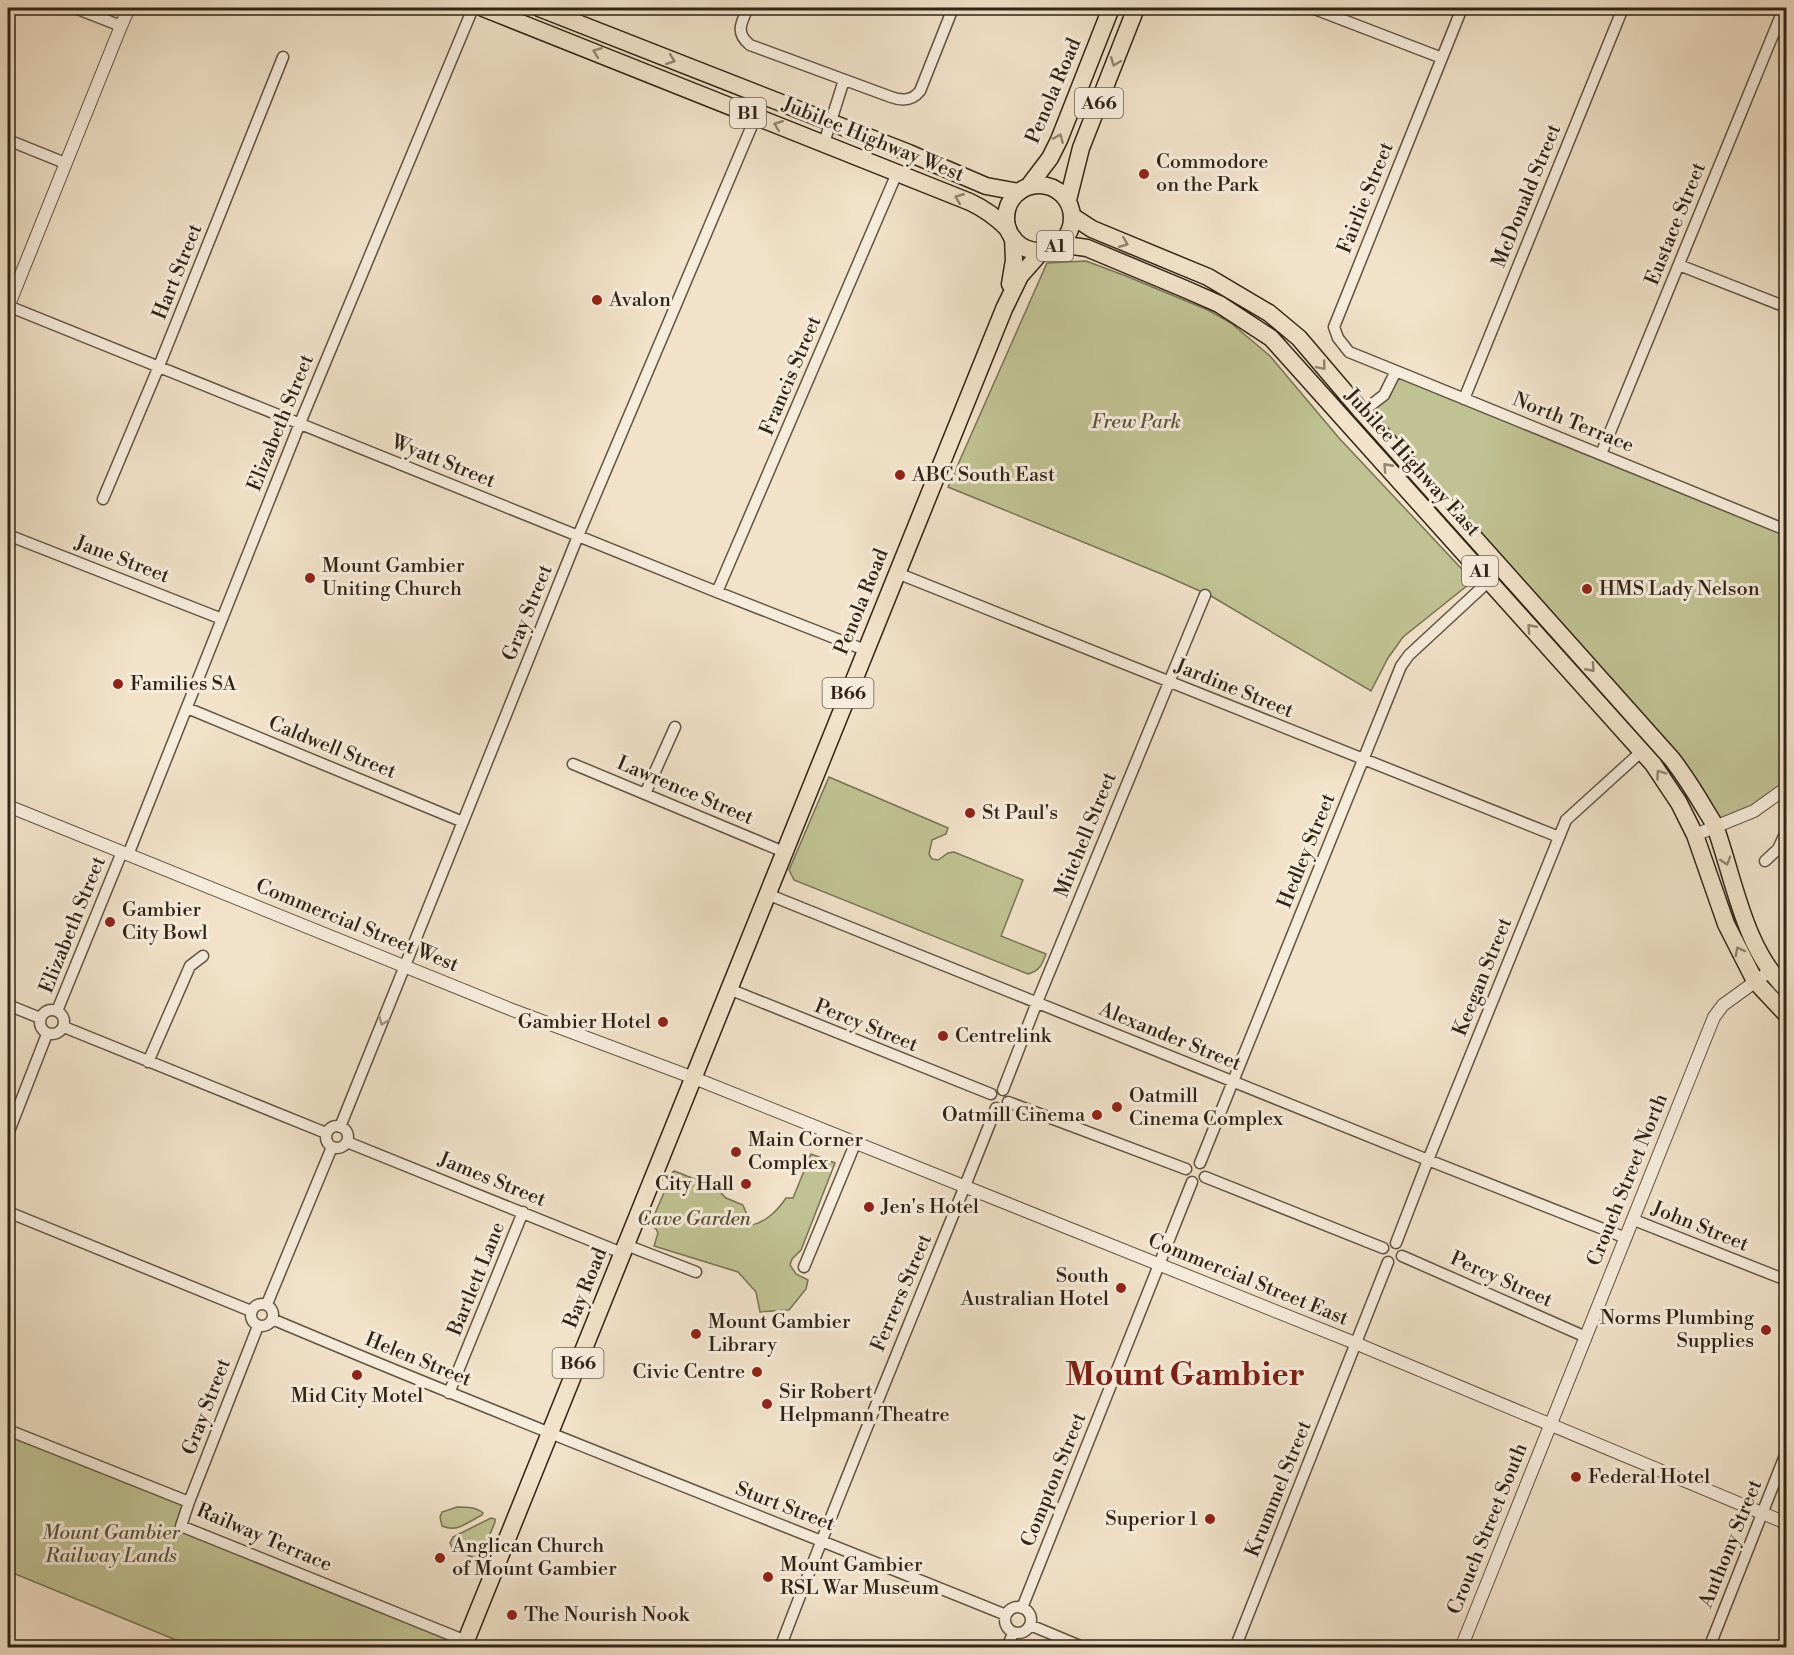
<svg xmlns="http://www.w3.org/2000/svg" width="1794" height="1655" font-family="'Libre Bodoni',serif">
	<rect width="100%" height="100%" fill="#f1e2c9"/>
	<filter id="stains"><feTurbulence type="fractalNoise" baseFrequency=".00333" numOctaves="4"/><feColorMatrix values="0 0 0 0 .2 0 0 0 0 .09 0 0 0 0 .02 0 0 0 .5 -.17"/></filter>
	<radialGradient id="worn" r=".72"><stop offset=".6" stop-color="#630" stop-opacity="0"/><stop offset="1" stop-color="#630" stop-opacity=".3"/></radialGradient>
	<!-- green -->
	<path fill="#c0c293" stroke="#787354" stroke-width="1.5" d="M1086,261L1126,276L1208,310L1231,323L1270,356L1339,438L1473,581L1403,637L1388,658L1371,691L1211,596L1164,575L948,487L1047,263Z
		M1397,377L1598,457L1786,536V781C1768,801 1745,811 1720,821L1370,412L1390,396Z
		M829,777L948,828L946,834L932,840L929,854L932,859L938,860L948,853L954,852L1023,880L1001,936L1046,954C1042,964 1040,971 1028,974L794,880L789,870Z
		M811,1154L835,1163L801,1250L792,1259L790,1265L796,1274L808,1280L806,1289L789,1310L760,1312L756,1292L738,1272L654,1246L658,1233L656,1229L650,1225L666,1188L670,1190L673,1187L672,1182L668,1178L674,1171L715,1187L726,1198L743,1205L751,1225C765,1223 778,1210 786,1198H793Z
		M8,1436L185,1504L176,1529L461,1643L460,1647H193L8,1571Z
		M457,1507C466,1507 476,1507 483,1513L482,1515C467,1522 458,1533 442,1526L440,1517L442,1512Z
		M491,1518L495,1519V1522L479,1560L453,1549L450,1543L453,1537Z"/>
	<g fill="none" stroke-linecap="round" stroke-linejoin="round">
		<defs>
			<path id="minor" d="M75,8L121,26
				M748,8C741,23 735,33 750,45L891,97C902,101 912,101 920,91L953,8
				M1312,8L1442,58
				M8,140L65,163
				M824,143L844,80
				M1679,265L1786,307
				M8,306L717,592L865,650
				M1396,371L1349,352L1338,338L1334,327L1462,8
				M1464,399L1623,8
				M1362,412L1384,395L1396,371L1786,530
				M1601,454L1784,8
				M103,499L159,366L283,57
				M8,535L222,619
				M897,573L1559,837
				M717,592L897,173
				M187,708L463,822
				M573,764L784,852
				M645,794L675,727
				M128,855L300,423L473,8
				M1765,861L1778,849L1786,832
				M767,894L1428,1160L1626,1238
				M729,989L991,1094
				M8,1005L40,1018
				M40 1022a12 12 0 1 1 24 0a12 12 0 1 1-24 0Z
				M57,1011L122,852
				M64,1027L326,1133
				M148,1062L190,966L203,956
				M1003,1090L1037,1002L1205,595
				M1008,1102L1186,1169
				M326 1137a11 11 0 1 1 22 0a11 11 0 1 1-22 0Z
				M340,1127L578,536L756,116
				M8,1134L47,1034
				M347,1142L622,1253
				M1200,1163L1401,666L1409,655L1489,581
				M1205,1177L1383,1248
				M8,1212L251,1311
				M1634,1220L1786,1280
				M1396,1243L1428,1160L1566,820L1642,751
				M626,1245L696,1272
				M1402,1256L1586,1337
				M804,1267L855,1144
				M251 1315a11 11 0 1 1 22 0a11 11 0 1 1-22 0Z
				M267,1304L332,1147
				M272,1319C515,1422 762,1516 1006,1615
				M449,1393L523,1212
				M8,1430L189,1502L181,1526L466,1641
				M189,1502L258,1326
				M1005 1620a13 13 0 1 1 26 0a13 13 0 1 1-26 0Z
				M1022,1608L1192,1182
				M1030,1625L1085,1648
				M780,1648C849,1466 925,1288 996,1108
				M1007,1648L1013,1633
				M1235,1648L1388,1262
				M1709,1648L1786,1453"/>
			<path id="tertiary" d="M8,307L121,26L129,8
				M8,806L510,1009L694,1078L1355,1343L1786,1523
				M1695,835L1754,811L1786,788
				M1461,1648L1714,1017L1723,1005L1770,971"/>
			<path id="primary" d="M483,8L970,202C985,209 996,217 1008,229
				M539,8L909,153L986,186L1018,192
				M1010,284L1014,260L1013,238
				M463,1648L1004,309L1020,276L1042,251"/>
			<path id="trunk" d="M1006 218a33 33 0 1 1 66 0a33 33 0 1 1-66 0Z
				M1028,187L1050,158L1059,140L1111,8
				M1068,200L1081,148L1136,8
				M1072,216L1092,229L1208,277L1269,313L1299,338L1362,412L1672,759C1684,775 1695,792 1705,809C1709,816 1714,822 1716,829C1735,883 1744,947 1786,989
				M1059,244L1087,248L1185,289L1219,304L1271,338L1653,764L1679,803L1695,835L1726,924L1755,981L1786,1014"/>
		</defs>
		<!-- minor casing -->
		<use href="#minor" stroke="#605442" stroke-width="13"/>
		<!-- tertiary casing -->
		<use href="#tertiary" stroke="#605442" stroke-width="14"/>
		<!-- primary casing -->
		<use href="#primary" stroke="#302415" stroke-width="19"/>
		<!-- trunk casing -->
		<use href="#trunk" stroke="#302415" stroke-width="19"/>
		<!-- minor -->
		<use href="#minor" stroke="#f6ecdc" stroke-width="10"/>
		<!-- tertiary -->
		<use href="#tertiary" stroke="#f6ecdc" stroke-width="12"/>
		<!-- primary -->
		<use href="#primary" stroke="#f1e2c9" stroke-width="16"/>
		<!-- trunk -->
		<use href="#trunk" stroke="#f1e2c9" stroke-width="16"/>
	</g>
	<!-- one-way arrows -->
	<defs><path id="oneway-chevron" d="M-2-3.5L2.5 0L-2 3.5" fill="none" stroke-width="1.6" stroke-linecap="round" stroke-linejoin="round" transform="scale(1.5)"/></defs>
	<g stroke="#90836f">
		<use href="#oneway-chevron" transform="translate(597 52) rotate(-159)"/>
		<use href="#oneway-chevron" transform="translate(671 60) rotate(21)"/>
		<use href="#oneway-chevron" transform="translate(1115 62) rotate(111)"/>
		<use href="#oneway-chevron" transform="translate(778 125) rotate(-158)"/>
		<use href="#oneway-chevron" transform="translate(1059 138) rotate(-67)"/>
		<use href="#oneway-chevron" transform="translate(959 198) rotate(-158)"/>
		<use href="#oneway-chevron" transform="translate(1124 243) rotate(22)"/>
		<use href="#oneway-chevron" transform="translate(1322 366) rotate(50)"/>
		<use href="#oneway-chevron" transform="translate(1387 467) rotate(-132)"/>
		<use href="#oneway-chevron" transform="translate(1531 628) rotate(-132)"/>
		<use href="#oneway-chevron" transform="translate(1591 668) rotate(48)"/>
		<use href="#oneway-chevron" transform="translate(1660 774) rotate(-125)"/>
		<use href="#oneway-chevron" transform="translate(1726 861) rotate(73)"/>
		<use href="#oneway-chevron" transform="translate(1739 951) rotate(-118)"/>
	</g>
	<use stroke="#9d9282" href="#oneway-chevron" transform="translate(383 1021) rotate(112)"/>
	<!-- markers -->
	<g fill="#8f2418" stroke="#f6ecdc" stroke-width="2">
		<circle cx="1144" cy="174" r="6"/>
		<circle cx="597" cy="300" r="6"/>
		<circle cx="900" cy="475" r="6"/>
		<circle cx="310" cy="578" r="6"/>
		<circle cx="1587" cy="589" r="6"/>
		<circle cx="118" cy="684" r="6"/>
		<circle cx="970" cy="813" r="6"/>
		<circle cx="110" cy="922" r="6"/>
		<circle cx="663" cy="1022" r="6"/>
		<circle cx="943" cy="1036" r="6"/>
		<circle cx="1117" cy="1107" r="6"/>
		<circle cx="1097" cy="1115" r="6"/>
		<circle cx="736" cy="1152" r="6"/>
		<circle cx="746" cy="1184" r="6"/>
		<circle cx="869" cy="1207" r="6"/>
		<circle cx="1121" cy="1288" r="6"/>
		<circle cx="1766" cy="1330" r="6"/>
		<circle cx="696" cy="1334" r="6"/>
		<circle cx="757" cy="1372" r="6"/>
		<circle cx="357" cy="1375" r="6"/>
		<circle cx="767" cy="1404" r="6"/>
		<circle cx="1576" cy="1477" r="6"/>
		<circle cx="1210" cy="1519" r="6"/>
		<circle cx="440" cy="1558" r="6"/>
		<circle cx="768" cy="1577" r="6"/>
		<circle cx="512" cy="1615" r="6"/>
	</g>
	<g text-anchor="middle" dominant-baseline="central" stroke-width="6" stroke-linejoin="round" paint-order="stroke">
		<!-- shield labels -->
		<g fill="#f6ecdc" stroke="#6b6051" stroke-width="1.5">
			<rect x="1075" y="88" width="48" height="30" rx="4.5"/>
			<rect x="730" y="98" width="36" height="30" rx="4.5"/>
			<rect x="1037" y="231" width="36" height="30" rx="4.5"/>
			<rect x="1462" y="556" width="36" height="30" rx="4.5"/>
			<rect x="822.5" y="678" width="51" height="30" rx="4.5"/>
			<rect x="552.5" y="1348" width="51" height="30" rx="4.5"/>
		</g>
		<g font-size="18" font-weight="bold" fill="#302415">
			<text x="1099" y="103">A66</text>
			<text x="748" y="113">B1</text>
			<text x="1055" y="246">A1</text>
			<text x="1480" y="571">A1</text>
			<text x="848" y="693">B66</text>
			<text x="578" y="1363">B66</text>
		</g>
		<!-- street labels -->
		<g font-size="20" fill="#302415" stroke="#f6ecdc">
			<text transform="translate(1054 91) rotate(-67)">Penola Road</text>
			<text transform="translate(873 140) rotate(22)">Jubilee Highway West</text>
			<text transform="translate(1527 196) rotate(-68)">McDonald Street</text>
			<text transform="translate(1366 198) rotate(-68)">Fairlie Street</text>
			<text transform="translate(1676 224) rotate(-68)">Eustace Street</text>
			<text transform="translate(178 272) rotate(-68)">Hart Street</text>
			<text transform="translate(791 376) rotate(-67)">Francis Street</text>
			<text transform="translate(281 423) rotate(-68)">Elizabeth Street</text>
			<text transform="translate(1573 423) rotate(22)">North Terrace</text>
			<text transform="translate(443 462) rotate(22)">Wyatt Street</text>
			<text transform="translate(1412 463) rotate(48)">Jubilee Highway East</text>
			<text transform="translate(122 560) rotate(21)">Jane Street</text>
			<text transform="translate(862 602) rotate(-68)">Penola Road</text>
			<text transform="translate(528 613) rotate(-68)">Gray Street</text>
			<text transform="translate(1234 689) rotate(22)">Jardine Street</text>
			<text transform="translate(332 748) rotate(22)">Caldwell Street</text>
			<text transform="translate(685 791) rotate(23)">Lawrence Street</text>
			<text transform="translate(1086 835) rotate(-68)">Mitchell Street</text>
			<text transform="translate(1307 851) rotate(-68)">Hedley Street</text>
			<text transform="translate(73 925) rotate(-68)">Elizabeth Street</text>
			<text transform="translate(357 926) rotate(22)">Commercial Street West</text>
			<text transform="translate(1483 977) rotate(-68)">Keegan Street</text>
			<text transform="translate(866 1026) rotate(22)">Percy Street</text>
			<text transform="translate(1170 1037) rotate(22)">Alexander Street</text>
			<text transform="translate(492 1180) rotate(22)">James Street</text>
			<text transform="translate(1628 1180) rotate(-68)">Crouch Street North</text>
			<text transform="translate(1700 1227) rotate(22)">John Street</text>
			<text transform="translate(477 1279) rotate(-68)">Bartlett Lane</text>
			<text transform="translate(1248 1280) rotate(22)">Commercial Street East</text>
			<text transform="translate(1501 1280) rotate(24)">Percy Street</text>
			<text transform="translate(586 1288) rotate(-68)">Bay Road</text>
			<text transform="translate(902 1293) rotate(-67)">Ferrers Street</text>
			<text transform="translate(418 1360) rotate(22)">Helen Street</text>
			<text transform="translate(207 1407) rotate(-69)">Gray Street</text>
			<text transform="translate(1054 1480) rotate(-68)">Compton Street</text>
			<text transform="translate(1279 1489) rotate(-68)">Krummel Street</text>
			<text transform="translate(785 1507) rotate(21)">Sturt Street</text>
			<text transform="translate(1488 1529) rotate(-68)">Crouch Street South</text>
			<text transform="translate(264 1538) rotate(23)">Railway Terrace</text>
			<text transform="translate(1731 1544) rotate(-68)">Anthony Street</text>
		</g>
		<!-- poi labels -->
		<g font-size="20" fill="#302415" stroke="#f6ecdc" text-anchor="start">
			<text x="1156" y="162">Commodore<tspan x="1156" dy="23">on the Park</tspan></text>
			<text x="609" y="300">Avalon</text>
			<text x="912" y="475">ABC South East</text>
			<text x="322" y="566">Mount Gambier<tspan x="322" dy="23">Uniting Church</tspan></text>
			<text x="1599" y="589">HMS Lady Nelson</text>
			<text x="130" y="684">Families SA</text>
			<text x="982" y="813">St Paul's</text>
			<text x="122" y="910">Gambier<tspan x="122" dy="23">City Bowl</tspan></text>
			<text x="651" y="1022" text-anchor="end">Gambier Hotel</text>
			<text x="955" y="1036">Centrelink</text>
			<text x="1129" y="1096">Oatmill<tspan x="1129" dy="23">Cinema Complex</tspan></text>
			<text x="1085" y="1115" text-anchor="end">Oatmill Cinema</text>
			<text x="748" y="1140">Main Corner<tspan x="748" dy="23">Complex</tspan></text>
			<text x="734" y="1184" text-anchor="end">City Hall</text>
			<text x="881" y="1207">Jen's Hotel</text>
			<text x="1109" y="1276" text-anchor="end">South<tspan x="1109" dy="23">Australian Hotel</tspan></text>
			<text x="1754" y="1318" text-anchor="end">Norms Plumbing<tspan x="1754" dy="23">Supplies</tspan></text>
			<text x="708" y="1322">Mount Gambier<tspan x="708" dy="23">Library</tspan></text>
			<text x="745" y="1372" text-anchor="end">Civic Centre</text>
			<text x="779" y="1392">Sir Robert<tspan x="779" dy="23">Helpmann Theatre</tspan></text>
			<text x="357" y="1396" text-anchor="middle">Mid City Motel</text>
			<text x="1588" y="1477">Federal Hotel</text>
			<text x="1198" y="1519" text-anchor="end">Superior 1</text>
			<text x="452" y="1546">Anglican Church<tspan x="452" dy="23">of Mount Gambier</tspan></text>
			<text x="780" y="1565">Mount Gambier<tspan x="780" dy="23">RSL War Museum</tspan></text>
			<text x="524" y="1615">The Nourish Nook</text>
		</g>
		<!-- park labels -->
		<g font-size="20" font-style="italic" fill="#5b533b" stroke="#f6ecdc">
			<text x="1136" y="422">Frew Park</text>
			<text x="694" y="1219">Cave Garden</text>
			<text x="111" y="1533">Mount Gambier<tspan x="111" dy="23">Railway Lands</tspan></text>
		</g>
		<!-- town labels -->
		<g font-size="32" font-weight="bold" fill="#7a1f14" stroke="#f6ecdc">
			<text x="1185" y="1375">Mount Gambier</text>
		</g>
	</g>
	<!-- margin -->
	<rect width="1794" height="1655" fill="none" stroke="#f1e2c9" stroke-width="30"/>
	<rect x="9" y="9" width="1776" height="1637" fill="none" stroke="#302415" stroke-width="3"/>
	<rect x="15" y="15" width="1764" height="1625" fill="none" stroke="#302415" stroke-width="1.5"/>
	<rect width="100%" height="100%" filter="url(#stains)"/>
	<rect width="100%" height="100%" fill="url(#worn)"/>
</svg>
